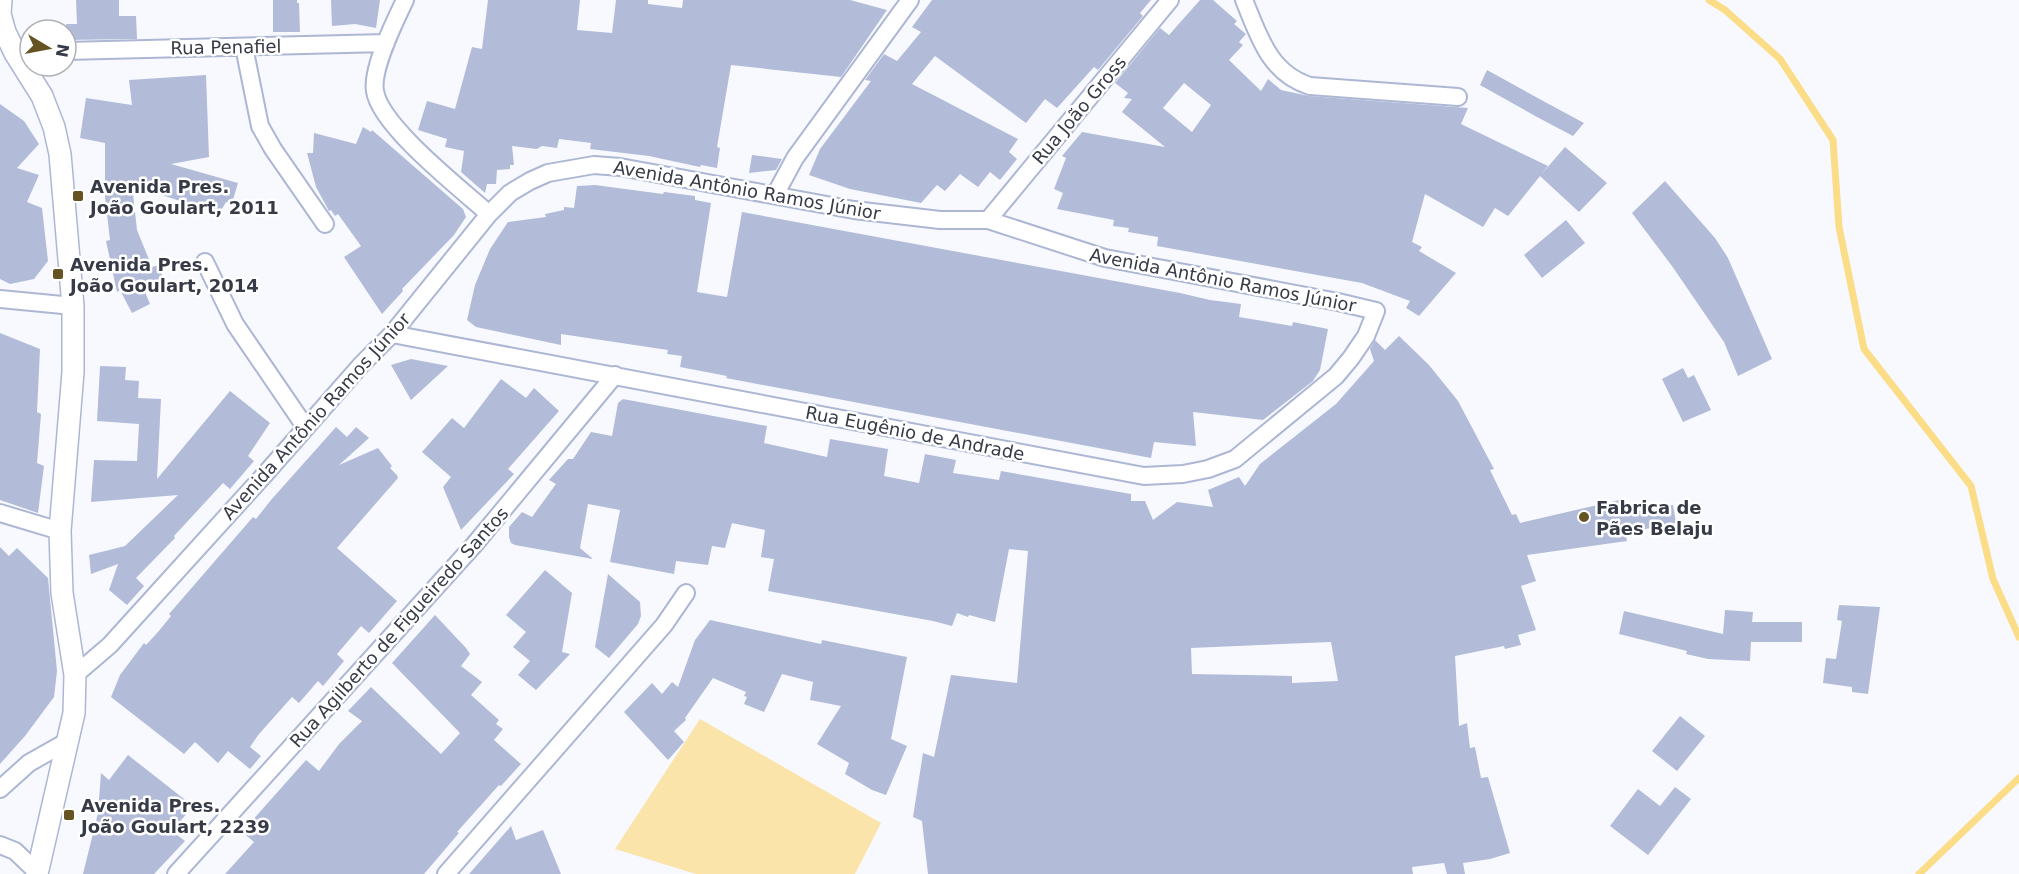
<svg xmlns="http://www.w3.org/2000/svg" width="2019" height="874" font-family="'DejaVu Sans',sans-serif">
	<rect width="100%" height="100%" fill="#f7f9ff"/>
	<!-- green -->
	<path fill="#fae4a9" d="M700,719L881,823L855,874H696L615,849Z"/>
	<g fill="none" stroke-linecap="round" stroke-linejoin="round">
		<!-- stream -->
		<path stroke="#fcdd87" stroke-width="7" d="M1709,0L1725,10L1780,59L1833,140L1839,227L1864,349L1971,486L1993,579L2019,637
			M1919,874L2019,778"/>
	</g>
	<!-- building -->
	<path fill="#b2bcd9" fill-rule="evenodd" d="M76,0H119V16H136L137,39L66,40V24H77Z
		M273,0H297V3H299L300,32H273Z
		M331,0H380L376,28L355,24L332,26Z
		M488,0H580L577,30L612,33L616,0H648V4L682,8L683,0H850L887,10L841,77L731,65L717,147L720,148L717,168L701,165L700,167L649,156L590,149L591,143L559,139L557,148L542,146L537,149L512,146L514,165H510V169L497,170L496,184H487L485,193L461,172L464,151L445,147L447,139L418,130L427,101L455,109L472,47L482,49Z
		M932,0H1151L1140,13L1143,16L1098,70L1094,67L1057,108L1045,99L1026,123L935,56L912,84L1018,139L1009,152L1017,159L1000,180L990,172L978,187L960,174L945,191L937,185L921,203L850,189L809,175L820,149L871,81L865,80L884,54L897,61L921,32L912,27Z
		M1200,0H1213L1237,21L1234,24L1246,34L1239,42L1243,45L1229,60L1261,91L1268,79L1281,90L1309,96L1468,108L1461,124L1548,166L1508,216L1495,208L1483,227L1425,194L1412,242L1422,247L1419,251L1456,273L1419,316L1406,308L1410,301L1362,283L1157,246L1158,237L1128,232L1129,228L1113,226L1114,220L1057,209L1063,193L1054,189L1066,158L1062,156L1082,132L1165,147L1122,112L1132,99L1124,98L1128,93L1115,83L1160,28L1169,35ZM1184,83L1211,105L1192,132L1163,108Z
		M1487,70L1545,102L1584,123L1573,136L1537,117L1480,85Z
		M206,75L209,157L171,164L238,183L232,203L226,202L219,214L132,185L137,230L152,267L159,265L165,285L145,292L150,304L132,313L120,290L117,292L106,241L110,240L105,197V143L80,138L86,98L132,105L129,80Z
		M0,104L24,121L39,144L17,168L39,175L27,202L42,208L48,261L34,279L10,284L0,279Z
		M363,127L371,132L372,130L463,209L466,217L454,235L402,289L403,291L382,314L344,257L361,246L338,214L335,216L331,210L329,211L316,187L307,153H313L314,133L356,144Z
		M1565,147L1607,183L1579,212L1540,176Z
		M752,155L782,159L776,170L749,173Z
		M1665,181L1715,238L1728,258L1772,359L1738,376L1724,342L1672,266L1632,213Z
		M595,185L663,194L664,192L695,196V200L711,203L697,292L727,297L742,212L1180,293L1210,300L1241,304L1239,317L1292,326L1293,322L1328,329L1320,370L1313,381L1263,420L1193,412L1196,446L1154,442L1151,458L726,378L727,376L680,367L682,356L667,354L668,350L561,334V345L476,327L467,320L475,285L490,249L508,222L546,217L545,214L564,210V207L574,208L577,186Z
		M1566,220L1585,243L1542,278L1524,255Z
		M0,333L40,349L37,412L41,414L37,463L44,466L38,513L0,500Z
		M1399,336L1429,365L1458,401L1494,469L1490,470L1512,515L1516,514L1520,523L1619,500L1622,514L1673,505L1676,523L1625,533L1627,541L1527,555L1536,581L1521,586L1536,630L1518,635L1521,645L1505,649L1504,646L1455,656L1459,726L1467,723L1470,748L1475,747L1481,778L1488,777L1510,853L1490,859L1463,863L1465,874H1447L1444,863L1412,867L1413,874H928L922,821L913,817L923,753L934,757L951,675L1017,683L1028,551L1009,549L995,622L969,615L968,617L957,613L952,626L933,621L768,591L774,559L761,557L765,530L732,523L725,548L712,546L708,565L676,561L674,574L610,562L620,510L588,504L580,548L593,559L515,545L511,543L509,537V527L522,512L532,517L556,484L549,480L568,459H573L591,432L612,436L618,403L623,399L767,426L764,443L827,457L830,439L888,449L884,476L919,483L925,454L956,460L953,473L999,480L1001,471L1131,494V501H1145L1153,520L1177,502L1213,507L1208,490L1239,477L1245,486L1260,464L1336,404L1374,361L1370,349L1375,340L1385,350ZM1331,642L1338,681L1292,683V676L1192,674L1191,648Z
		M411,359L448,366L411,400L391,365Z
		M100,366L126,367L125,380L139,381L138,398L161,399L157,479L230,391L270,423L248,456L254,461L230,489L223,483L174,536L175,538L136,578L144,586L127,605L109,590L118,564L91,574L89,555L125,546L178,495L91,502L94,460L137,461L139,424L97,421Z
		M1683,368L1688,378L1694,375L1711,410L1683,422L1662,379Z
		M501,379L526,398L534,388L559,411L508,469L514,474L461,530L443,487L451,477L422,452L452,418L464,428Z
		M336,427L347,437L356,427L369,438L339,465L378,448L392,466L390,468L397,475L398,478L337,548L397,601L369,633L361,626L337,654L344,661L323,686L318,681L299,703L292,697L259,734L250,747L261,756L250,769L228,751L218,763L195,742L184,754L111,697L120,675L144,643L146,645L158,632L171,616L169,614L253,517L256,519L271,500Z
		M0,547L9,556L17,548L48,578L57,671L54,697L25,736L0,764Z
		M545,570L572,593L562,652L570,654L536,690L518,675L530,661L513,647L526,632L506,615Z
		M608,574L640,602L641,616L638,624L609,658L595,647Z
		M1839,605L1880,607L1868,694L1852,692V687L1823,683L1826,658L1836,659L1842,621L1837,620Z
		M1725,610L1753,612L1752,622H1802V642H1751L1750,661L1708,659L1686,654L1687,651L1619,634L1624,611L1723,634Z
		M435,615L466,648L470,654L461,666L482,682L471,695L499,720L496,724L503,729L494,740L521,764L501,786L499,785L457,832L459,833L424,874H225L254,842L242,832L306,760L319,771L339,744L362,721L348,711L371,687L441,754L460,733L392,663Z
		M710,620L821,644L822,640L907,657L891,739L907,746L886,795L872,790L845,774L849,763L817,744L841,706L810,700L813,682L782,674L764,712L744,704L747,697L744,696L746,692L713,678L685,718L686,720L674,731L684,742L668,760L624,712L652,683L662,694L672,682L678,687L695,640Z
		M1680,716L1705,736L1677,771L1652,751Z
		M128,755L193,806L172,831L185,841L154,874H83L98,813L101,773L109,780Z
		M1675,787L1691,799L1648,855L1610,826L1638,789L1660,806Z
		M511,826L516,840L543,830L561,874H469Z"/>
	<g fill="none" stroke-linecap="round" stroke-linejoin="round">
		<defs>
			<path id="minor" d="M405,0C395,21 371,69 375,91C380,126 461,189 489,214
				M1244,0C1259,36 1269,73 1310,86L1458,97
				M244,47L260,126L273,149L325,224
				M66,51L386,43
				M775,195L795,158L910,0
				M988,220L1170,0
				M205,262L235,324L306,428
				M0,299L73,306
				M0,513L60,531
				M75,675L110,645L266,473L361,365L392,334L489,214L510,193L530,181L548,173L594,165L620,167L854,210L940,220H988L1105,258L1338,302L1376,311L1366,336L1351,358L1336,376L1235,459L1208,469L1183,474L1144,476L392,334
				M0,789L29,763L68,741
				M0,845L15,851L38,873
				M176,874L474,545L615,375
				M446,874L664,625L686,593"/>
			<path id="tertiary" d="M1,0L0,14L5,32L15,53L42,96L54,127L60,154L73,306V372L60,531L62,593L75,675L74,713L37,874"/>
		</defs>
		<!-- minor casing -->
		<use href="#minor" stroke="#adb7d4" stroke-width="20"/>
		<!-- tertiary casing -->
		<use href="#tertiary" stroke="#adb7d4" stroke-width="24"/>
		<!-- minor -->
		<use href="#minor" stroke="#fff" stroke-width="16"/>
		<!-- tertiary -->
		<use href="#tertiary" stroke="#fff" stroke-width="21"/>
	</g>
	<!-- markers -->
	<g fill="#655422" stroke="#fff" stroke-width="2">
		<rect x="72" y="190" width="12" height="12" rx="3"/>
		<rect x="52" y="268" width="12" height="12" rx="3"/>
		<circle cx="1584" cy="517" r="6"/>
		<rect x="63" y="809" width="12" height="12" rx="3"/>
	</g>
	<g text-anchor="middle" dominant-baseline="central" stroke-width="5" stroke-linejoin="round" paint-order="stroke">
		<!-- street labels -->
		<g font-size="18" fill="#373b47" stroke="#fff">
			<text transform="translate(226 47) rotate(-1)">Rua Penafiel</text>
			<text transform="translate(1079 110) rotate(-50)">Rua João Gross</text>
			<text transform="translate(747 190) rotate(10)">Avenida Antônio Ramos Júnior</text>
			<text transform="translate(1223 280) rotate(11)">Avenida Antônio Ramos Júnior</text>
			<text transform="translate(316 416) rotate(-48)">Avenida Antônio Ramos Júnior</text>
			<text transform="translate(915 433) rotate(11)">Rua Eugênio de Andrade</text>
			<text transform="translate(399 627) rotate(-48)">Rua Agilberto de Figueiredo Santos</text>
		</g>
		<!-- poi labels -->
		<g font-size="18" font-weight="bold" fill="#373b47" stroke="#fff" text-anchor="start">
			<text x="90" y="186">Avenida Pres.<tspan x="90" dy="21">João Goulart, 2011</tspan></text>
			<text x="70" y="264">Avenida Pres.<tspan x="70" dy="21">João Goulart, 2014</tspan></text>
			<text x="1596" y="507">Fabrica de<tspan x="1596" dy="21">Pães Belaju</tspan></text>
			<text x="81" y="805">Avenida Pres.<tspan x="81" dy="21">João Goulart, 2239</tspan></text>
		</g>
	</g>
	<!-- north arrow -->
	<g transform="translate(48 48) rotate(100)"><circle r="28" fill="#ffffff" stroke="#afb1b5" stroke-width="1.5"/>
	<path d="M0-4.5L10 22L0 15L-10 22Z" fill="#655422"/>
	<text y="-9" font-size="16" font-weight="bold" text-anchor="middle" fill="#373b47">N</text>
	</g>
</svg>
